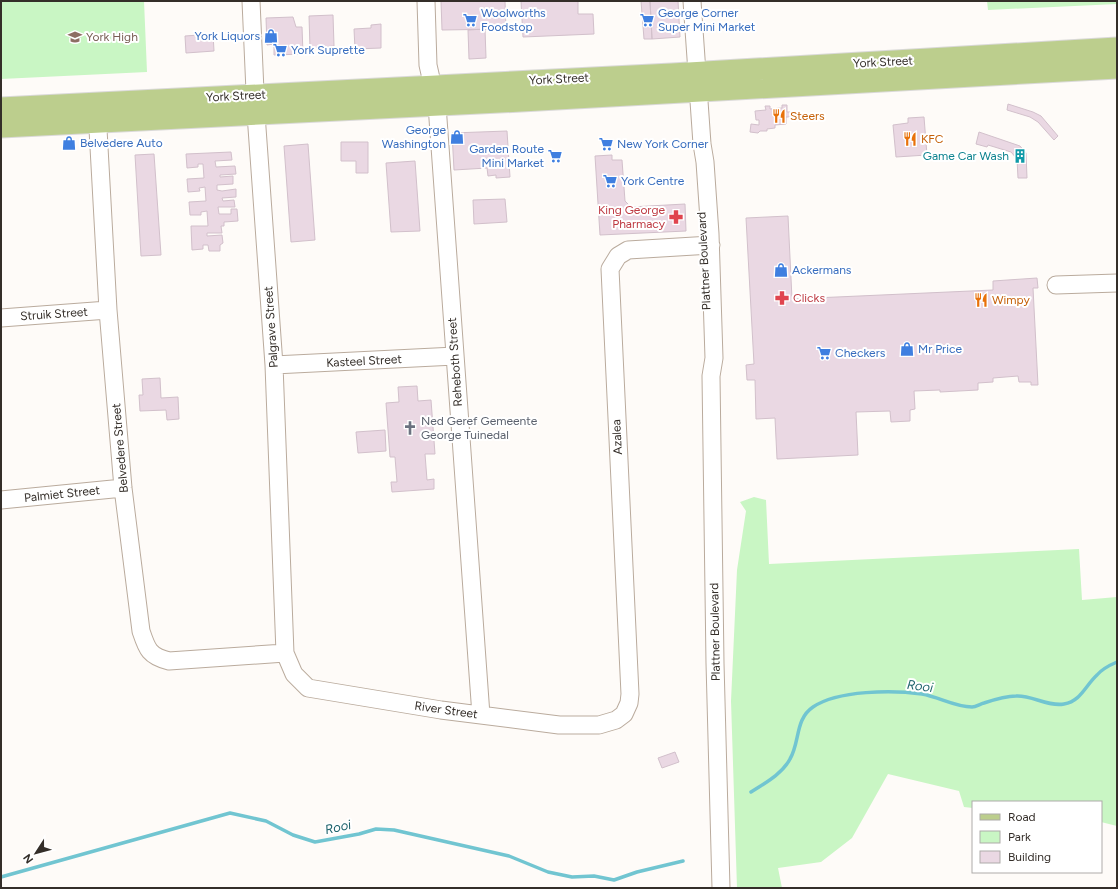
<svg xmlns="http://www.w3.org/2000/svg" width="1118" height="889" font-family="Figtree,sans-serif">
	<rect width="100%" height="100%" fill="#fefbf8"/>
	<!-- green -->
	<path fill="#c9f6c4" d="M1,1H144L147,72L1,79Z
		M987,1H1117V4L988,10Z
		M754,497L766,500L769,564L1079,549L1082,600L1117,597V826L1101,822V802H973V808L964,807L959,791L888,774L852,838L821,862L778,868L782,888H737L731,701L737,570L746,511L740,502Z"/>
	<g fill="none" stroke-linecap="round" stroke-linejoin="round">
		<!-- stream -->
		<path stroke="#71c5d1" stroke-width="3.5" d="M751,792C765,783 782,774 790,759C800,742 795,719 813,707C838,690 893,690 922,694C939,697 955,707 972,707C976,707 980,704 984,703C993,700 1006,696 1016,696C1032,695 1048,707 1064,704C1081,701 1085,686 1097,675C1102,669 1110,665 1117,662
			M1,877L230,813L266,821L293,835L315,842L359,834L376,829L394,830L509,856L548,872L572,877L594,876L614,880L637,872L683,861"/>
	</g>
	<!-- building -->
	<path fill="#ead8e3" stroke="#d2c0cb" d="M441,1H505L506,29L442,30Z
		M521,1H578V14H593L594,34L523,37Z
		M641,1H650L652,39H644Z
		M650,1H678L680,37L652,39Z
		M333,15L334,46L310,48L309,16Z
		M293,17L296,27H302L303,54L274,55V44L267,45L266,18Z
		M381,24V48L355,49L354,29L371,28V25Z
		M485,29L486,58L469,59L468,30Z
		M213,34L214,51L186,53L185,36Z
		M1008,104L1033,112L1041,116L1058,136L1054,140L1038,122L1030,117L1007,110Z
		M782,105H787V112H791L792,117H786V124L775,125V128L767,129V131H760L758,133L750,132L751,124L759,125V120H756L755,111L766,110L765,106H770V109L782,108Z
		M924,117L927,155L896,157L893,125L908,123V118Z
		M507,131L510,177L496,178V175L488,176L487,168L454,170L452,133Z
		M979,132L1020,146L1026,153L1027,178H1018L1017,159L1011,152L988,145L987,147L976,144Z
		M341,142H368V173H356V161H341Z
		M308,144L315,240L291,242L284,146Z
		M231,152L232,160L215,161L216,167L235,166L236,174L220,175V177L233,176V184L217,185V190L222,191L236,189V197L222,198L223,201L234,200L235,207H218L219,214H231V209H237L238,221L224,222V226H221L222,233H207V236L222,235L223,243L220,245V251H209L208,245H203V249L192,250L191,226H208L207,211L201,212V215H190L189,202L206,201L205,187L199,188L200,191L188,192L187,179L204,178L203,164H198V167L187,168L186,154Z
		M154,154L161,255L141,256L135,155Z
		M612,155V160H622L625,201L631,207L685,204L686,231L600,235L595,156Z
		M415,161L420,231L391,232L386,163Z
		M505,199L507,222L474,224L473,200Z
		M788,216L792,299L993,290V281L1037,278L1038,288H1033L1038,385H1031V382H1019L1018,376L993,378V382L978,383V390L940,392V390L914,391L915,409L910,410V421L891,422L890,411L856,412L858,455L777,459L775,418L756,419L755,380H747L746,365L754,364L746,218Z
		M160,378L161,398L178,397L179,419L167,420L166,410L140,411L139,395H143L142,379Z
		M417,386L418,401L431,400L435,454H425L427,480L434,479V489L392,492L391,482H397L395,457H390L386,403L399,402L398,387Z
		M385,430L386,451L358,453L356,432Z
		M675,752L679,762L662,768L658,758Z"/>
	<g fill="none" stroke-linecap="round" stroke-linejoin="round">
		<defs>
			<path id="minor" d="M251,1L256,114L274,365L285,653L294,674L308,688L441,710L559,725H599L616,720L624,714L629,703L630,694L610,269L618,256L628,250L711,245
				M426,1L428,65L437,105L481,715
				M692,1L702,144L705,162L710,234L714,358L711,376L715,663L721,888
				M97,111L108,310L123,488L141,631C147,649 149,656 169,661L285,653
				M1056,285L1117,283
				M1,318L108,310
				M274,365L455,356
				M1,500L123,488"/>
			<path id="major" d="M1,108L672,74L1117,48
				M1,127L521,101L1117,68"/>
		</defs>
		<!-- minor casing -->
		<use href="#minor" stroke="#baab9d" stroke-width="19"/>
		<!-- major casing -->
		<use href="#major" stroke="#dad9d8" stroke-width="23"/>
		<!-- minor -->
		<use href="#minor" stroke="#fff" stroke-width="17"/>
		<!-- major -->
		<use href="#major" stroke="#bcce8d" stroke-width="21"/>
	</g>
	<!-- icons -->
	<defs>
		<symbol id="supermarket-bare" viewBox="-9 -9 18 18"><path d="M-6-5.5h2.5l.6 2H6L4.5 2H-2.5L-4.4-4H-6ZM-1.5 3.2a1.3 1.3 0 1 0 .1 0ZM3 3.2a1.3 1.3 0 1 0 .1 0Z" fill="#3f7fe0" stroke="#fff" stroke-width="2.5" paint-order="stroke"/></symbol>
		<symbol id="shop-bare" viewBox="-9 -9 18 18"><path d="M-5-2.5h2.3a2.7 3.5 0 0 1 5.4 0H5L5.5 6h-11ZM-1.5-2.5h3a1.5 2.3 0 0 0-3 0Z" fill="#3f7fe0" stroke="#fff" stroke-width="2.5" paint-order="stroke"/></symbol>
		<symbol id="school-bare" viewBox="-9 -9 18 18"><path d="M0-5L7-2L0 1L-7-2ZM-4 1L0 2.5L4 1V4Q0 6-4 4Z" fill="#8d6e63" stroke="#fff" stroke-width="2.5" paint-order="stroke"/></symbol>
		<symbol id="restaurant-bare" viewBox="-9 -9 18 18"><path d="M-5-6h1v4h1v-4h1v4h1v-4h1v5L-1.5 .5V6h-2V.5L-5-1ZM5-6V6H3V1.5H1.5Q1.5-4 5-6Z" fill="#e8710a" stroke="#fff" stroke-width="2.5" paint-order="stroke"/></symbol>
		<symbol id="building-bare" viewBox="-9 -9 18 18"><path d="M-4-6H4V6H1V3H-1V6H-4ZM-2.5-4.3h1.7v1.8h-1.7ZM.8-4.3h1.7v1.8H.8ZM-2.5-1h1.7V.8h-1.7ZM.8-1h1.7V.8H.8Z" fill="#0f9aa8" stroke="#fff" stroke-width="2.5" paint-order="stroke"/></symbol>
		<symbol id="pharmacy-bare" viewBox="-9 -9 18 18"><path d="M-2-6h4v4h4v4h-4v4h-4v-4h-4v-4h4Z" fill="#e0444e" stroke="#fff" stroke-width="2.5" paint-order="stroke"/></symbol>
		<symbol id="church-bare" viewBox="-9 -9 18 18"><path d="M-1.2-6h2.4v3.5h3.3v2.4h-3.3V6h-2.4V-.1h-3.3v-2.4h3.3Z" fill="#6b7280" stroke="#fff" stroke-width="2.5" paint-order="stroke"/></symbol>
	</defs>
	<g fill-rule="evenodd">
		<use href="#supermarket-bare" x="460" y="10" width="20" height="20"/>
		<use href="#supermarket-bare" x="637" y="10" width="20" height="20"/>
		<use href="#shop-bare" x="261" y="26" width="20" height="20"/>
		<use href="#school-bare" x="65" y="27" width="20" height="20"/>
		<use href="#supermarket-bare" x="270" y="40" width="20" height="20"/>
		<use href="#restaurant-bare" x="769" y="106" width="20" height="20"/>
		<use href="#shop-bare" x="447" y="127" width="20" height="20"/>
		<use href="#restaurant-bare" x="900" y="129" width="20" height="20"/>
		<use href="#shop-bare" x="59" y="133" width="20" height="20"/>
		<use href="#supermarket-bare" x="596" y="134" width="20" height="20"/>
		<use href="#supermarket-bare" x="545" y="146" width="20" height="20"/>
		<use href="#building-bare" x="1010" y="146" width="20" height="20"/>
		<use href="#supermarket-bare" x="600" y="171" width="20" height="20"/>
		<use href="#pharmacy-bare" x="666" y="207" width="20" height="20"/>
		<use href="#shop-bare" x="771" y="260" width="20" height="20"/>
		<use href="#pharmacy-bare" x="772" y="288" width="20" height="20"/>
		<use href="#restaurant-bare" x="971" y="290" width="20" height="20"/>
		<use href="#shop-bare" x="897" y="339" width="20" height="20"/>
		<use href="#supermarket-bare" x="814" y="343" width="20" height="20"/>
		<use href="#church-bare" x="400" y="418" width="20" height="20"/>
	</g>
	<g text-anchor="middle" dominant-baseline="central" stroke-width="4" stroke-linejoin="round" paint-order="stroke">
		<!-- shop labels -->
		<g font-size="12" fill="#366cbe" stroke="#fff" text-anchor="start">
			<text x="481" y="13">Woolworths<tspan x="481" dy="14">Foodstop</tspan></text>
			<text x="658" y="13">George Corner<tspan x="658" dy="14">Super Mini Market</tspan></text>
			<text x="260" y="36" text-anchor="end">York Liquors</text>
			<text x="291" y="50">York Suprette</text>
			<text x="446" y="130" text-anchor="end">George<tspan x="446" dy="14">Washington</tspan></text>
			<text x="80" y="143">Belvedere Auto</text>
			<text x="617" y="144">New York Corner</text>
			<text x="544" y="149" text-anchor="end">Garden Route<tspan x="544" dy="14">Mini Market</tspan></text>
			<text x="621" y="181">York Centre</text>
			<text x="792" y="270">Ackermans</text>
			<text x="918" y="349">Mr Price</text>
			<text x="835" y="353">Checkers</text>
		</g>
		<!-- education labels -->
		<g font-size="12" fill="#785e54" stroke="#fff" text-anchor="start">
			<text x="86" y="37">York High</text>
		</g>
		<!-- street labels -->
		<g font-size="12" fill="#342e29" stroke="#fff">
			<text transform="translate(883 62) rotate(-3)">York Street</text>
			<text transform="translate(559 79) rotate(-3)">York Street</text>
			<text transform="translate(236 96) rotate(-3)">York Street</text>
			<text transform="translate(704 261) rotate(-93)">Plattner Boulevard</text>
			<text transform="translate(54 314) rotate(-4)">Struik Street</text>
			<text transform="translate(271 327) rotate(-94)">Palgrave Street</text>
			<text transform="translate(364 361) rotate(-3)">Kasteel Street</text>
			<text transform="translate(455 362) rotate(-94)">Reheboth Street</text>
			<text transform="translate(617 437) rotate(-93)">Azalea</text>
			<text transform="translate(120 448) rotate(-95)">Belvedere Street</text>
			<text transform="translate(62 494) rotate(-6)">Palmiet Street</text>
			<text transform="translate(715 632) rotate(-91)">Plattner Boulevard</text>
			<text transform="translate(446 710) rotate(8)">River Street</text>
		</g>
		<!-- food labels -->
		<g font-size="12" fill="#c56008" stroke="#fff" text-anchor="start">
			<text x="790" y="116">Steers</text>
			<text x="921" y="139">KFC</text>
			<text x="992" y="300">Wimpy</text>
		</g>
		<!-- culture labels -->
		<g font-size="12" fill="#0d838f" stroke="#fff" text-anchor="end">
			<text x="1009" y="156">Game Car Wash</text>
		</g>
		<!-- health labels -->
		<g font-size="12" fill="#be3a42" stroke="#fff" text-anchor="end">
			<text x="665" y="210">King George<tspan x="665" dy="14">Pharmacy</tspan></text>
			<text x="793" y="298" text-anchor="start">Clicks</text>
		</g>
		<!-- worship labels -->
		<g font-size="12" fill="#5b616d" stroke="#fff" text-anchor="start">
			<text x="421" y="421">Ned Geref Gemeente<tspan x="421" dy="14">George Tuinedal</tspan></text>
		</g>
		<!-- water labels -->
		<g font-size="13" font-style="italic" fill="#1d626b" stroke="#fff">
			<text transform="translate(920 686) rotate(7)">Rooi</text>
			<text transform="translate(338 827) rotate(-12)">Rooi</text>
		</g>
	</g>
	<!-- border -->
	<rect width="1118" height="889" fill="none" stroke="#342e29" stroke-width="4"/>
	<!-- legend -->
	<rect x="972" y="801" width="130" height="72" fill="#ffffff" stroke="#aeaba9"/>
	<rect x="980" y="814" width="20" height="6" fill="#bcce8d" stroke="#aeaba9"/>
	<text x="1008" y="821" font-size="12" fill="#342e29">Road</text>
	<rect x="980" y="831" width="20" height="12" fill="#c9f6c4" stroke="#aeaba9"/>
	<text x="1008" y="841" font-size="12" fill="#342e29">Park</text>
	<rect x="980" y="851" width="20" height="12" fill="#ead8e3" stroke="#aeaba9"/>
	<text x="1008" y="861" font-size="12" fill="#342e29">Building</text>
	<!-- north arrow -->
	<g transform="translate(36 853) rotate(234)" stroke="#ffffff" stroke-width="3" paint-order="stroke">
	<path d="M0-3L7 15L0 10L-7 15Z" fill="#342e29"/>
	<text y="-6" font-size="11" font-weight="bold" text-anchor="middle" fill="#342e29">N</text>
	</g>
</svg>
